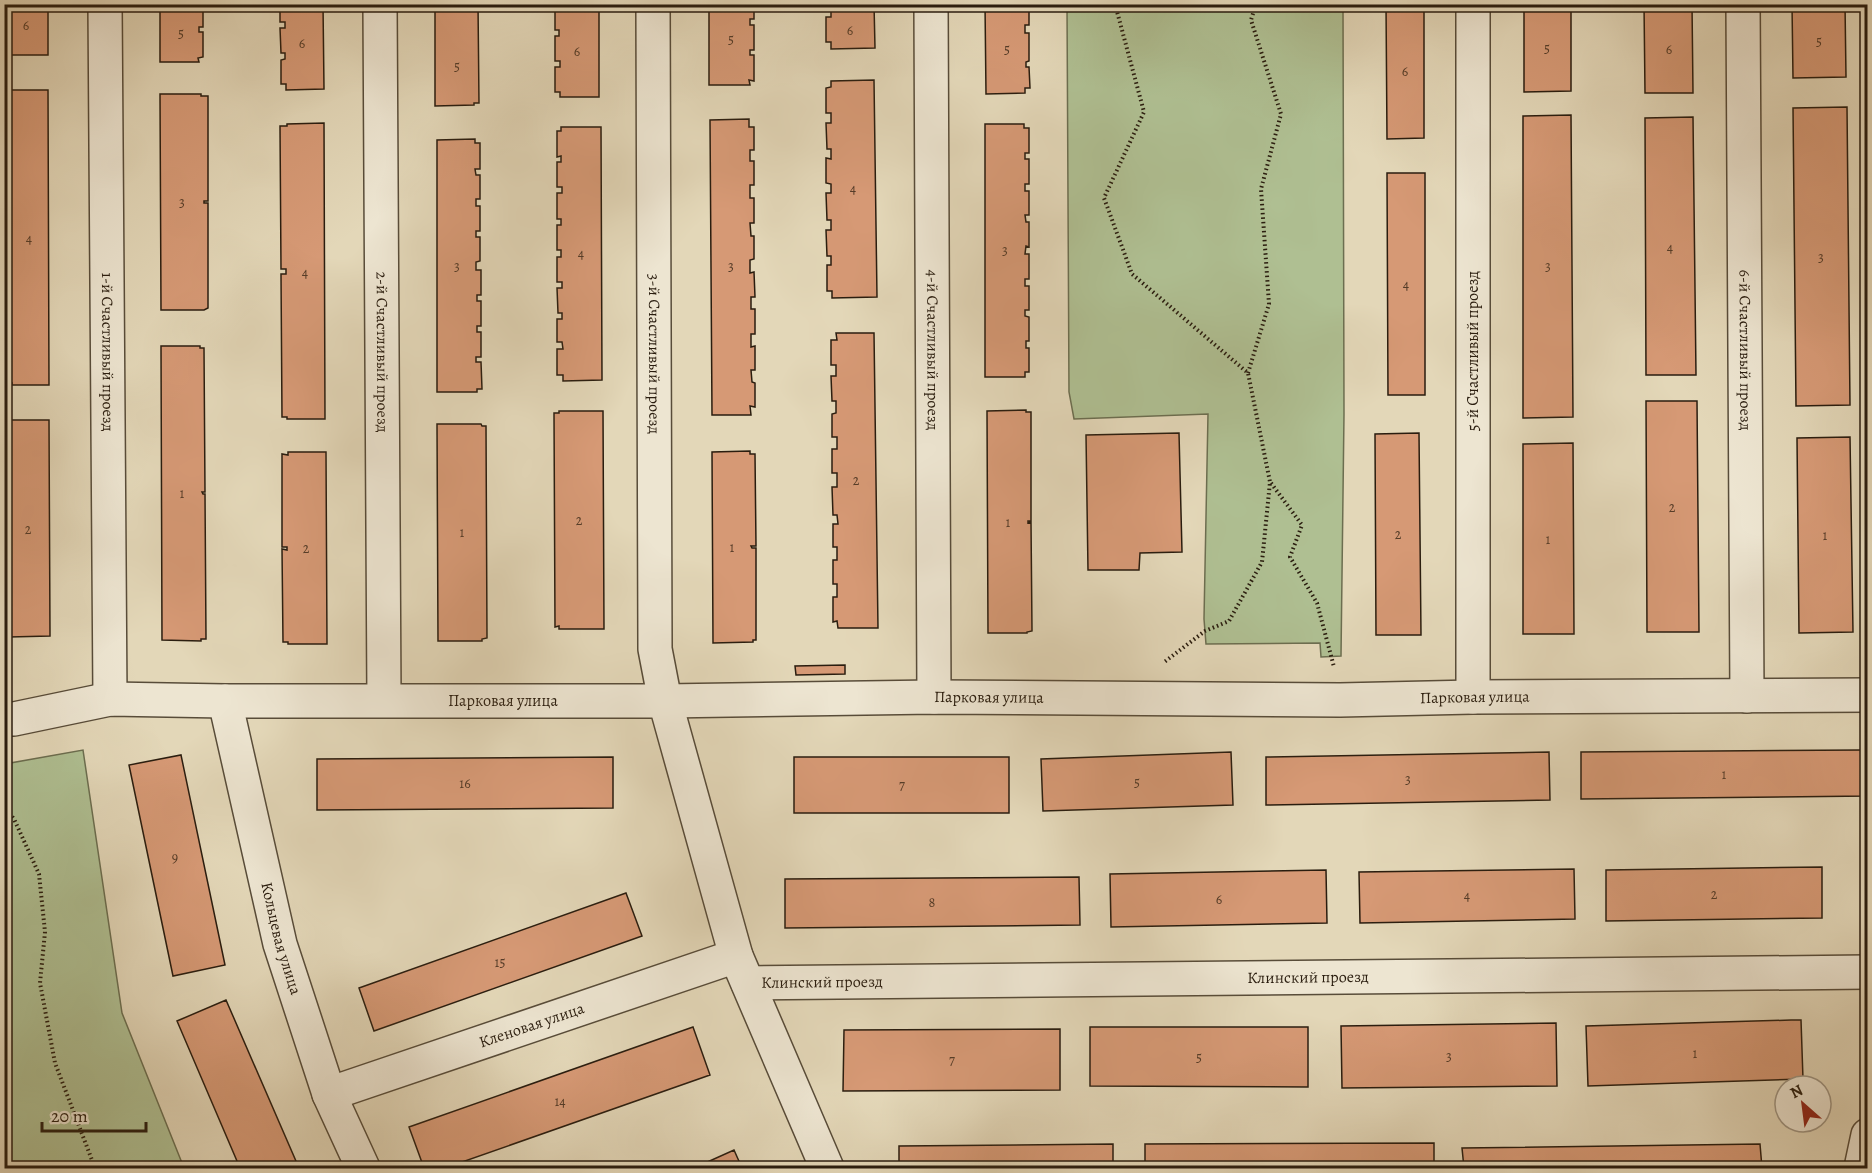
<svg xmlns="http://www.w3.org/2000/svg" width="1872" height="1173" font-family="Alegreya,serif">
	<rect width="100%" height="100%" fill="#e3d7b8"/>
	<filter id="stains"><feTurbulence type="fractalNoise" baseFrequency=".00333" numOctaves="4"/><feColorMatrix values="0 0 0 0 .2 0 0 0 0 .09 0 0 0 0 .02 0 0 0 .5 -.17"/></filter>
	<radialGradient id="worn" r=".72"><stop offset=".6" stop-color="#630" stop-opacity="0"/><stop offset="1" stop-color="#630" stop-opacity=".3"/></radialGradient>
	<!-- green -->
	<path fill="#afbf92" stroke="#6c6e50" stroke-width="1.5" d="M1067,5H1343L1344,414L1341,656L1321,657L1320,643L1206,644L1204,619L1208,414L1074,419L1069,392Z
		M83,750L122,1013L184,1168H5V764Z"/>
	<!-- building -->
	<path fill="#d69975" stroke="#2a1d0f" stroke-width="1.5" d="M4,4H48V55H6Z
		M160,4H203V27H199V32H203V57L198,58L199,62H160Z
		M280,4H323L324,89L286,90V84H281V60L285,59V53H281L280,28H285V22H280Z
		M435,4H478L479,103H474V105L435,106Z
		M559,4H599V97H560V92H555V67H560V61H555V36H559V30H555V6Z
		M709,4H754V19H750V25H754V50H750V55H754V81L749,80L750,85H709Z
		M826,4H874L875,48L831,49V42H826V17H831V8H826Z
		M985,4H1029V25H1025V33H1029V61L1026,62V67H1029L1030,88H1025V93L986,94Z
		M1386,4H1424V138L1387,139Z
		M1524,4H1571V91L1524,92Z
		M1644,4H1692L1693,93H1645Z
		M1792,4H1845L1846,77L1793,78Z
		M874,80L877,297L832,298V291H827V265H831V256H827L826,230H831V220H827L826,193H831V184L826,183V158L831,159V149H827L826,123H831V113H826V88L831,87V81Z
		M10,90H48L49,385H12V383H6L5,239H9V236L6,237L5,91Z
		M160,94H201V96H208V201H204V203H208V308L204,310H161Z
		M1847,107L1850,405L1796,406L1793,108Z
		M1571,115L1573,417L1523,418V116Z
		M1693,117L1696,375H1646L1645,118Z
		M749,119V127H754V150H750V161H754V185H750V198H754V223H750L751,236H754V259L750,260V273L754,272L755,297H751V309H755V334H751V347L755,346V370H751L752,382L755,383V407L750,406L751,415H712L710,120Z
		M324,123L325,419H287V417H282L281,274H286V269H281L280,126H287V124Z
		M985,124H1024V128H1029V153H1025V159H1029V184H1025V191H1029V215H1025L1026,222H1029V247L1026,246L1025,254H1029V279H1025V286H1029V310H1025V316L1029,317V341H1026V348H1029V372H1025V377H985Z
		M561,127H601L602,380L563,381V375H557V349H563L562,342H557V319H562V313H558L557,288H562V282H557V257H561V250H557V225H561V219H557V193H562V187H557V162H561V156L557,157V131H561Z
		M475,139V143H480V169H475L476,175H480V199H476V206H480V231H476V237H480V261L476,262V270H481V295H477V301H481V326H477V332H481V357H476V362H481L482,389H477V392H437V140Z
		M1387,173H1425V395H1388Z
		M836,333H874L878,628H838L837,621L833,622V597H837V584H833V560H837V547H833V524H838L837,515H833L832,487H837V473H832V449H837V437H832V414L836,413V401H832L831,376H836V365H831V340H837Z
		M161,346H200V348H204L205,492H202L203,494H205L206,639H201V641L162,640Z
		M1646,401H1697L1699,632H1647Z
		M1026,410V412H1031V521H1028V523L1031,522L1032,631L1027,632V633H988L987,411Z
		M559,411H603L604,629H559V626L555,627L554,413H559Z
		M7,420H49L50,636L9,637V634H4V530H7V527H4V422H7Z
		M437,424H481L482,426H486L487,638L482,639V641H438Z
		M1179,433L1182,552L1140,553L1139,570H1088L1086,435Z
		M1419,433L1421,635H1376L1375,434Z
		M1850,437L1853,632L1799,633L1797,438Z
		M1573,443L1574,634H1523V444Z
		M750,451V454H755L756,546H751L752,548H756V640H753V642L713,643L712,452Z
		M288,452H326L327,644H288V642H283L282,549L287,550V547H282V454L288,455Z
		M845,665V674L796,675L795,666Z
		M1862,750H1868V796L1581,799V752Z
		M1231,752L1233,805L1043,811L1041,759Z
		M1549,752L1550,800L1266,805V757Z
		M181,755L225,965L173,976L129,765Z
		M613,757V808L317,810V759Z
		M794,757H1009V813H794Z
		M1822,867V918L1606,921V870Z
		M1574,869L1575,919L1360,923L1359,872Z
		M1326,870L1327,923L1111,927L1110,874Z
		M1079,877L1080,925L785,928V879Z
		M626,893L642,936L374,1031L359,988Z
		M226,1000L299,1168H240L177,1021Z
		M1791,1020H1801L1803,1079L1588,1086L1586,1026Z
		M1556,1023L1557,1086L1342,1088L1341,1026Z
		M693,1027L710,1075L445,1168H424L409,1127Z
		M1090,1027H1308V1087L1090,1086Z
		M1060,1029V1090L843,1091L844,1030Z
		M1434,1143V1168H1145V1144Z
		M1113,1144V1168H899V1146Z
		M1760,1144L1762,1168H1464L1462,1148Z
		M734,1150L742,1168H694Z"/>
	<g fill="none" stroke-linecap="round" stroke-linejoin="round">
		<defs>
			<g id="minor">
				<path id="s1" d="M105,4L110,699"/>
				<path id="s2" d="M380,4L384,700"/>
				<path id="s3" d="M653,4L655,649L665,701L736,956L827,1168"/>
				<path id="s4" d="M931,4L934,697"/>
				<path d="M1473,4V697"/>
				<path id="s5" d="M1743,4L1747,696"/>
				<path id="s6" d="M225,701L280,944L329,1094L363,1168"/>
				<path id="s7" d="M4,719H14L110,699L225,701H665L934,697L1340,700L1473,697L1868,695"/>
				<path id="s8" d="M748,983L1868,972"/>
				<path id="s9" d="M329,1094L736,956"/>
				<path d="M1861,1168L1868,1135"/>
			</g>
		</defs>
		<!-- minor casing -->
		<use href="#minor" stroke="#584c39" stroke-width="36"/>
		<!-- path -->
		<path stroke="#2a1d0f" stroke-width="4" stroke-dasharray="1.5 3" stroke-linecap="butt" d="M1115,4L1144,112L1104,198L1132,274L1248,373L1270,482L1262,562L1229,621L1205,631L1163,663
			M1248,373L1269,304L1261,189L1281,114L1251,20L1256,4
			M1271,483L1302,525L1290,557L1317,603L1334,667
			M4,806L14,819L39,874L45,932L40,983L55,1063L95,1168"/>
		<!-- minor -->
		<use href="#minor" stroke="#ede5d1" stroke-width="33"/>
	</g>
	<g text-anchor="middle" dominant-baseline="central" stroke-width="4.5" stroke-linejoin="round" paint-order="stroke">
		<!-- number labels -->
		<g font-size="14" fill="#553c28">
			<text x="26" y="25">6</text>
			<text x="850" y="30">6</text>
			<text x="181" y="33">5</text>
			<text x="731" y="39">5</text>
			<text x="1819" y="41">5</text>
			<text x="302" y="43">6</text>
			<text x="1547" y="48">5</text>
			<text x="1007" y="49">5</text>
			<text x="1669" y="49">6</text>
			<text x="577" y="51">6</text>
			<text x="457" y="66">5</text>
			<text x="1405" y="71">6</text>
			<text x="853" y="188">4</text>
			<text x="182" y="202">3</text>
			<text x="29" y="238">4</text>
			<text x="1670" y="247">4</text>
			<text x="1005" y="250">3</text>
			<text x="581" y="253">4</text>
			<text x="1821" y="257">3</text>
			<text x="457" y="266">3</text>
			<text x="731" y="266">3</text>
			<text x="1548" y="266">3</text>
			<text x="305" y="272">4</text>
			<text x="1406" y="284">4</text>
			<text x="856" y="480">2</text>
			<text x="182" y="493">1</text>
			<text x="1672" y="507">2</text>
			<text x="579" y="520">2</text>
			<text x="1008" y="522">1</text>
			<text x="28" y="529">2</text>
			<text x="462" y="532">1</text>
			<text x="1398" y="534">2</text>
			<text x="1825" y="535">1</text>
			<text x="1548" y="539">1</text>
			<text x="732" y="547">1</text>
			<text x="306" y="548">2</text>
			<text x="1724" y="774">1</text>
			<text x="1408" y="779">3</text>
			<text x="1137" y="782">5</text>
			<text x="465" y="783">16</text>
			<text x="902" y="785">7</text>
			<text x="175" y="857">9</text>
			<text x="1714" y="894">2</text>
			<text x="1467" y="895">4</text>
			<text x="1219" y="899">6</text>
			<text x="932" y="902">8</text>
			<text x="500" y="962">15</text>
			<text x="1695" y="1053">1</text>
			<text x="1449" y="1056">3</text>
			<text x="1199" y="1057">5</text>
			<text x="952" y="1060">7</text>
			<text x="560" y="1101">14</text>
		</g>
		<!-- street labels -->
		<g font-size="16" fill="#2a1d0f" stroke="#ede5d1">
			<text stroke="none"><textPath href="#s5" startOffset="346">6-й Счастливый проезд</textPath></text>
			<text stroke="none"><textPath href="#s4" startOffset="346">4-й Счастливый проезд</textPath></text>
			<text transform="translate(1473 351) rotate(-90)">5-й Счастливый проезд</text>
			<text stroke="none"><textPath href="#s1" startOffset="348">1-й Счастливый проезд</textPath></text>
			<text stroke="none"><textPath href="#s2" startOffset="348">2-й Счастливый проезд</textPath></text>
			<text stroke="none"><textPath href="#s3" startOffset="350">3-й Счастливый проезд</textPath></text>
			<text stroke="none"><textPath href="#s7" startOffset="1473">Парковая улица</textPath></text>
			<text stroke="none"><textPath href="#s7" startOffset="987">Парковая улица</textPath></text>
			<text stroke="none"><textPath href="#s7" startOffset="501">Парковая улица</textPath></text>
			<text stroke="none"><textPath href="#s6" startOffset="244">Кольцевая улица</textPath></text>
			<text stroke="none"><textPath href="#s8" startOffset="560">Клинский проезд</textPath></text>
			<text stroke="none"><textPath href="#s8" startOffset="74">Клинский проезд</textPath></text>
			<text stroke="none"><textPath href="#s9" startOffset="214">Кленовая улица</textPath></text>
		</g>
	</g>
	<!-- margin -->
	<rect width="1872" height="1173" fill="none" stroke="#e3d7b8" stroke-width="24"/>
	<rect x="6" y="6" width="1860" height="1161" fill="none" stroke="#2a1d0f" stroke-width="3"/>
	<rect x="12" y="12" width="1848" height="1149" fill="none" stroke="#2a1d0f" stroke-width="1.5"/>
	<!-- north arrow -->
	<g transform="translate(1803 1104) rotate(332)"><circle r="28" fill="#ede5d1" stroke="#9f9583" stroke-width="1.5"/>
	<path d="M0-4.5L10 22L0 15L-10 22Z" fill="#8f2418"/>
	<text y="-9" font-size="16" font-weight="bold" text-anchor="middle" fill="#2a1d0f">N</text>
	</g>
	<!-- scale -->
	<path d="M42 1122v9h104v-9" fill="none" stroke="#2a1d0f" stroke-width="3"/>
	<text x="51" y="1122" font-size="18" fill="#2a1d0f" stroke="#ede5d1" stroke-width="4.5" paint-order="stroke">20 m</text>
	<rect width="100%" height="100%" filter="url(#stains)"/>
	<rect width="100%" height="100%" fill="url(#worn)"/>
</svg>
